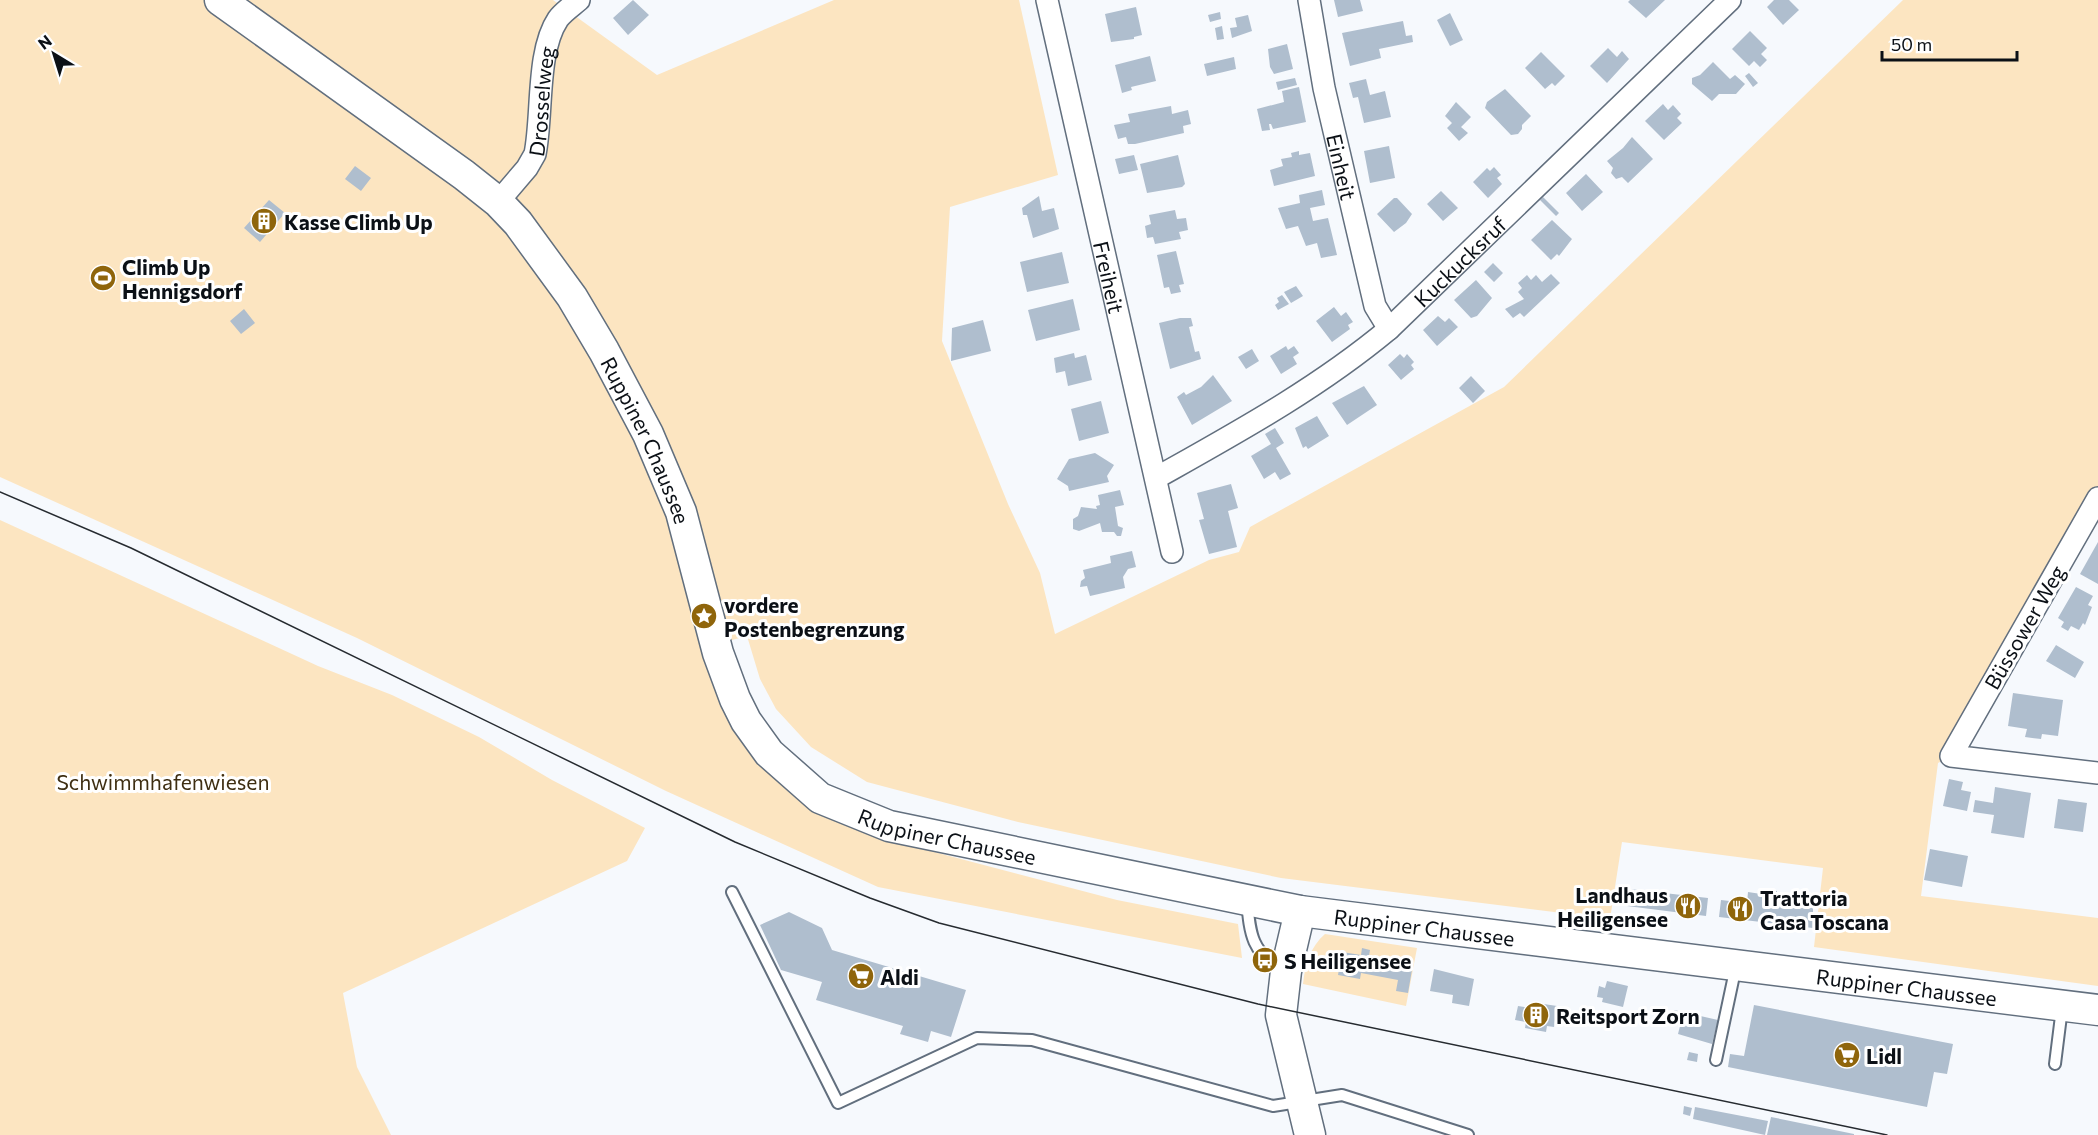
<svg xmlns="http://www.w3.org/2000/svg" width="2098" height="1135" font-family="Commissioner,sans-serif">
	<rect width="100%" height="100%" fill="#f6f9fd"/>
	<!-- green -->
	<path fill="#fce5c1" d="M0,0H553L657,75L834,0H1019L1058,175L950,207L942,341L1008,504L1040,573L1055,634L1209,560L1239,552L1250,527L1504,387L1903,0H2098V498L1951,756L1938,763L1921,896L2098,918V986L1814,947L1823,868L1622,842L1610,919L1281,878L1018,822L867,782L811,747L776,709L760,679L747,636L706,647L769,772L794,796L832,818L919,848L1117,900L1238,924L1242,958L878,887L666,791L357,638L0,477Z
		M0,520L318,666L392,695L479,737L552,780L645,828L627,861L343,993L357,1067L391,1135H0Z
		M1325,934L1417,948L1406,1006L1303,984C1305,965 1310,947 1325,934Z"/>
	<!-- building -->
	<path fill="#afbece" d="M633,0L649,15L628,35L613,18Z
		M1334,0H1360L1363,11L1338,17Z
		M1630,0H1665L1646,18L1628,2Z
		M1774,0H1789L1799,10L1783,25L1767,7Z
		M1136,7L1142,35L1134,37V39L1111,42L1105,14Z
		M1220,12L1221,19L1210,22L1208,15Z
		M1450,13L1463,40L1450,46L1437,20Z
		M1248,15L1252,31L1232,38L1230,28L1237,27L1235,18Z
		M1403,21L1406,36L1412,35L1413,42L1379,49L1381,58L1350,66L1342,33Z
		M1222,26L1224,39L1217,40L1215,28Z
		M1750,31L1767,48L1761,54L1767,60L1760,67L1754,61L1749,66L1732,49Z
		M1287,44L1293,69L1274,74L1270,67L1268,49Z
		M1608,48L1617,57L1622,51L1629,59L1607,83L1590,66Z
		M1541,52L1565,76L1555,86L1552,83L1545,89L1525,68Z
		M1150,56L1156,81L1131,87L1132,90L1122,93L1115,65Z
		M1234,57L1236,69L1207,76L1204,64Z
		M1713,62L1730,79L1735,75L1745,84L1736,94H1719L1712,101L1692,84V78L1700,75Z
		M1749,73L1758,83L1753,87L1745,76Z
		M1295,78L1297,85L1278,90L1276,82Z
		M1366,79L1370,95L1385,91L1391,117L1364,123L1358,97L1353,98L1349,83Z
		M1299,87L1306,122L1273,129L1271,124H1269L1270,130L1262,131L1257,109L1284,102L1282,91Z
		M1505,89L1531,116L1522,125V129L1518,134L1511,135L1485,108L1487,102Z
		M1456,102L1471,117L1461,127L1468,133L1459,141L1447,128L1452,123L1445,116Z
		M1663,104L1668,110L1673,105L1681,114L1677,118L1682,123L1664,140L1645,121Z
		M1171,106L1172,114L1188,110L1191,124L1183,126L1184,133L1135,144H1128L1126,137L1118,139L1114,125L1130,122L1128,114Z
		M1632,137L1653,159L1628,183L1622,177L1616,179L1611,173L1613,168L1607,161L1623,148Z
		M1389,146L1395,178L1370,183L1364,151Z
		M1299,151V155L1310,153L1315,176L1274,186L1270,170L1283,166L1281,159L1292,157L1291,153Z
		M1134,155L1138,170L1119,174L1115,159Z
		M1178,155L1185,184L1182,187L1147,193L1140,164Z
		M355,166L371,178L361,191L345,179Z
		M1494,167L1501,175L1497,178L1502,184L1488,198L1473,182L1487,168L1490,171Z
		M1586,174L1603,192L1582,211L1566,193Z
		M1322,190L1325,205L1310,208L1313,221L1328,218L1337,255L1321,258L1317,243L1306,246L1298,226L1286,229L1278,208L1300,203L1299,195Z
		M1441,191L1458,208L1443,221L1427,204Z
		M1039,196L1042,211L1054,208L1059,229L1033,238L1027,215H1023L1022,208Z
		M1543,197L1559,213L1556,216L1540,200Z
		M1394,198H1397L1412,214L1406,223L1394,232L1377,214Z
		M269,200L285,213L260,242L244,228Z
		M1175,210L1177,219L1186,218L1188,230L1179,232L1181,239L1155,244L1153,237L1147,238L1145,226L1151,224L1149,215Z
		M1552,220L1572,239L1559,256L1557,254L1551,260L1531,240Z
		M1176,251L1184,284L1179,285L1181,292L1171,294L1169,287L1164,288L1157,255Z
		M1062,252L1069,283L1027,292L1020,262Z
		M1493,263L1503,273L1494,282L1484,272Z
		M1551,274L1560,283L1524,317L1520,313L1513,318L1505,309L1524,299L1518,292L1522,288L1518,283L1527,275L1531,280L1536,275L1542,282Z
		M1476,280L1492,298L1477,316L1471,318L1454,300Z
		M1296,286L1303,296L1291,303L1284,292Z
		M1282,295L1289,304L1278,310L1275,305L1279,302L1277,298Z
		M1073,299L1080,330L1036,341L1028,310Z
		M1334,307L1341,316L1346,312L1353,322L1348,325L1350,329L1332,342L1316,321Z
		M244,309L255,323L241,334L230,321Z
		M1438,316L1445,322L1449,318L1458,327L1437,346L1423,330Z
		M1180,318H1191L1193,326L1189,327L1195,352L1199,351L1201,359L1170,369L1159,323Z
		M983,320L991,351L951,361L952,328Z
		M1286,346L1288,350L1294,346L1299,353L1293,357L1297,364L1281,374L1270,356Z
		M1252,349L1259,361L1246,369L1238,357Z
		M1074,353L1075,358L1086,355L1092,380L1068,386L1065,371L1056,373L1054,358Z
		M1400,354L1404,358L1407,354L1414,362L1411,365L1414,369L1401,380L1388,365Z
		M1213,375L1232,401L1192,425L1177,397L1184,392L1186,395L1201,387Z
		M1471,376L1485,391L1473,403L1459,388Z
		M1364,386L1377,405L1347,425L1332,403Z
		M1101,401L1109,433L1079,441L1071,409Z
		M1317,416L1329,436L1308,449L1306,446L1303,448L1295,428Z
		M1275,428L1284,443L1276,448L1291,474L1280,480L1275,472L1264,479L1251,456L1271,444L1265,434Z
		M1095,453L1114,465L1107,476L1109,482L1069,491L1068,486L1057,479L1069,459Z
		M1231,484L1238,508L1228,511L1237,547L1209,554L1199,520L1204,519L1197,493Z
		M1120,490L1124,505L1115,507L1118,526L1123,528L1121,536H1117L1114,532H1102L1100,523L1079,531L1073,529V519L1078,516L1081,507L1097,509L1096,506L1100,505L1098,495Z
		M2098,542V584L2080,574Z
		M1132,551L1136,567L1128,569L1123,577L1125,588L1090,596L1087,586L1080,587L1081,581L1085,578L1083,570L1111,563L1110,556Z
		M2076,587L2093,596L2088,605L2092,607L2085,625L2083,623L2079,630L2071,626L2068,631L2061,627L2064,622L2058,618Z
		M2056,645L2084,662L2075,678L2046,661Z
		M2013,693L2063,700L2058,736L2042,734L2041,739L2025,737L2027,729L2008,726Z
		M1949,779L1963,782L1961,790L1971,792L1967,811L1943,806Z
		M1995,787L2031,793L2024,838L1991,833L1994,815L1973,812L1975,800L1993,803Z
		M2058,799L2087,803L2083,832L2054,828Z
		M1930,849L1968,856L1962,887L1924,880Z
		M1629,889L1708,898L1706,916L1627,906Z
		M1762,889L1777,891L1775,906L1795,908L1796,898L1813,899V928L1719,917L1721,900L1747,903L1748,892L1761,894Z
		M789,912L822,928L832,950L966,990L951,1037L931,1031L928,1042L900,1034L903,1026L816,1000L822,982L781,970L760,925Z
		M1362,948L1370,950L1369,956L1413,964L1408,993L1396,991L1398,980L1361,973L1360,979L1338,975L1342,952L1361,955Z
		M1434,969L1474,979L1469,1006L1452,1003L1453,995L1430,991Z
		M1607,981L1628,986L1623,1007L1602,1002L1603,998L1597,997L1599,986L1605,988Z
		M1537,1003L1557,1006L1554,1027L1547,1026L1546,1032L1525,1028L1526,1022L1515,1020L1518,1006L1536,1009Z
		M1754,1005L1953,1044L1947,1074L1934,1072L1927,1107L1728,1067L1730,1054L1744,1056Z
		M1674,1010L1718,1020L1712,1044L1678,1034L1680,1026L1670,1024Z
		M1689,1052L1698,1054L1697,1062L1687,1060Z
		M1684,1106L1692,1108L1690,1116L1683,1114Z
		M1695,1107L1768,1121L1765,1135L1693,1119Z
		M1771,1117L1854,1134V1135H1767Z"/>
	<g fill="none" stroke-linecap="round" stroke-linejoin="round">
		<defs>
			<path id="service" d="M732,892L838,1103L977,1038L1032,1040L1273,1106L1342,1095L1468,1135
				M1247,901C1250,935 1252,953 1283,970
				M1716,1060L1736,966
				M2055,1064L2062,1008"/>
			<g id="minor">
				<path id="s1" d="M1047,0L1172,552"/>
				<path id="s2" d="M1309,0L1324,88L1375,306L1389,329"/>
				<path id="s3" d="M498,202L527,168L535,154C543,115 536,52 558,19C563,12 572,6 579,0"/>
				<path id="s4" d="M1156,478C1236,433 1317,389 1389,329L1730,0"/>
				<path d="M2098,498L1951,756L2098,773"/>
			</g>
			<g id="secondary">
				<path id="s5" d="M220,0L464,175L498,202L518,223L572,297L604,351L648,434L681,512L718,653L735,699L746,721L769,753L820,798L889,826L1300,911L2098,1010"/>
				<path d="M1300,911L1286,971L1281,1015L1310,1135"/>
			</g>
		</defs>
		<!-- service casing -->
		<use href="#service" stroke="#626f7e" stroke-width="14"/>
		<!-- minor casing -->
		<use href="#minor" stroke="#626f7e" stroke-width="24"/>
		<!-- secondary casing -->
		<use href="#secondary" stroke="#626f7e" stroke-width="33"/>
		<!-- service -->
		<use href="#service" stroke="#fff" stroke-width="10"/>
		<!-- minor -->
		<use href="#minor" stroke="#fff" stroke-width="21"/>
		<!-- secondary -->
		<use href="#secondary" stroke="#fff" stroke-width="30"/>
		<!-- tram -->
		<path stroke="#262b30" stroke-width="1.5" d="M0,492L131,548L735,842L870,898L939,923L1258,1004L1887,1135"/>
	</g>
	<!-- icons -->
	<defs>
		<symbol id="building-disc" viewBox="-11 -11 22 22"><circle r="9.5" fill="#8f650b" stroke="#fff"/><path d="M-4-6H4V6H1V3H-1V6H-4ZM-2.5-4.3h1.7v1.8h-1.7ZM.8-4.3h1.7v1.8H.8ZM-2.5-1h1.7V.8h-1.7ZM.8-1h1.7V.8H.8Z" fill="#fff"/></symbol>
		<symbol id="stadium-disc" viewBox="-11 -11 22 22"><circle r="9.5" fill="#8f650b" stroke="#fff"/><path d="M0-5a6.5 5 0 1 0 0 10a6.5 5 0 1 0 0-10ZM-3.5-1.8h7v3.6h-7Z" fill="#fff"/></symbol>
		<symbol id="sight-disc" viewBox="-11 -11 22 22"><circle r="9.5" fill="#8f650b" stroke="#fff"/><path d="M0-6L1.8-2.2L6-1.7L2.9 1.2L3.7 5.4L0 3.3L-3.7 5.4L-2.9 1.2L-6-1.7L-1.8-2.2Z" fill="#fff"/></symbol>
		<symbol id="restaurant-disc" viewBox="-11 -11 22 22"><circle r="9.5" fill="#8f650b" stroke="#fff"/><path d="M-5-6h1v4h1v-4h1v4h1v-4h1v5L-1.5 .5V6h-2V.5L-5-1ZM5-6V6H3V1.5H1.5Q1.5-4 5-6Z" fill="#fff"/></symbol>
		<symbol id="bus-disc" viewBox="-11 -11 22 22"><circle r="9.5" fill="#8f650b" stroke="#fff"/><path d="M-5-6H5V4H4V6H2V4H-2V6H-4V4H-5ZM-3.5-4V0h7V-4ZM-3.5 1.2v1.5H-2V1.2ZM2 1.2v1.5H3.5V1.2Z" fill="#fff"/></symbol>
		<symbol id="supermarket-disc" viewBox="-11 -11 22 22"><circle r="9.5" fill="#8f650b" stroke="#fff"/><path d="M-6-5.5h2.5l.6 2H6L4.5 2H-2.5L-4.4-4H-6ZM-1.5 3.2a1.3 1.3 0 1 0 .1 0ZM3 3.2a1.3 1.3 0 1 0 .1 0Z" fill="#fff"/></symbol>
	</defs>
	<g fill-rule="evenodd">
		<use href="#building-disc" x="249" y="206" width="30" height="30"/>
		<use href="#stadium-disc" x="88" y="263" width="30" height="30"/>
		<use href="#sight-disc" x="689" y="601" width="30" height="30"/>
		<use href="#restaurant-disc" x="1673" y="891" width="30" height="30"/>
		<use href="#restaurant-disc" x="1725" y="894" width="30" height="30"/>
		<use href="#bus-disc" x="1250" y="945" width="30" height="30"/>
		<use href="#supermarket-disc" x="846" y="961" width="30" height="30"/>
		<use href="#building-disc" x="1521" y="1000" width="30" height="30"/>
		<use href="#supermarket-disc" x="1832" y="1040" width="30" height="30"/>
	</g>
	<g text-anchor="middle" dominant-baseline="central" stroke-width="6" stroke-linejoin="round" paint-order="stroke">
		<!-- street labels -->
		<g font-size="21" fill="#0b1016" stroke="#fff">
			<text stroke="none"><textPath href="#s3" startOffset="114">Drosselweg</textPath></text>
			<text stroke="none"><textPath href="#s2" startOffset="170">Einheit</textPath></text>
			<text stroke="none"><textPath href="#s4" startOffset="375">Kuckucksruf</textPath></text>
			<text stroke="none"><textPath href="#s1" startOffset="284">Freiheit</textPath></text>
			<text stroke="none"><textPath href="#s5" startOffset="626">Ruppiner Chaussee</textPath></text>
			<text transform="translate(2024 627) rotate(-60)">Büssower Weg</text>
			<text stroke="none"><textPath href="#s5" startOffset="1166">Ruppiner Chaussee</textPath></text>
			<text stroke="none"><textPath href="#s5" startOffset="1652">Ruppiner Chaussee</textPath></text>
			<text stroke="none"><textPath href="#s5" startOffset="2138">Ruppiner Chaussee</textPath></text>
		</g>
		<!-- poi labels -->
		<g font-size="21" font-weight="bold" fill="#0b1016" stroke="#fff" text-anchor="start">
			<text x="284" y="221">Kasse Climb Up</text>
			<text x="122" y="266">Climb Up<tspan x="122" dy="24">Hennigsdorf</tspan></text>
			<text x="724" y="604">vordere<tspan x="724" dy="24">Postenbegrenzung</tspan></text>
			<text x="1668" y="894" text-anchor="end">Landhaus<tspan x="1668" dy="24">Heiligensee</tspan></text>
			<text x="1760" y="897">Trattoria<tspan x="1760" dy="24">Casa Toscana</tspan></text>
			<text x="1284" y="960">S Heiligensee</text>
			<text x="880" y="976">Aldi</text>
			<text x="1556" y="1015">Reitsport Zorn</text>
			<text x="1866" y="1055">Lidl</text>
		</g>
		<!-- park labels -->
		<g font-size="21" fill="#3e2e12" stroke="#fff">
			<text x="163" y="781">Schwimmhafenwiesen</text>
		</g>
	</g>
	<!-- north arrow -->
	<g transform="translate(54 54) rotate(322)" stroke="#ffffff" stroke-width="4.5" paint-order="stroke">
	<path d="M0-4.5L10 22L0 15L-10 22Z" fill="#0b1016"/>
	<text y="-9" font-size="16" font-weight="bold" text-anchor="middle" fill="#0b1016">N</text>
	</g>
	<!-- scale -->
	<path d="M1882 51v9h135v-9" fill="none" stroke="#0b1016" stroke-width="3"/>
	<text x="1891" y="51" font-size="18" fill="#0b1016" stroke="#ffffff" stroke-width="4.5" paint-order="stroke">50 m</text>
</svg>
